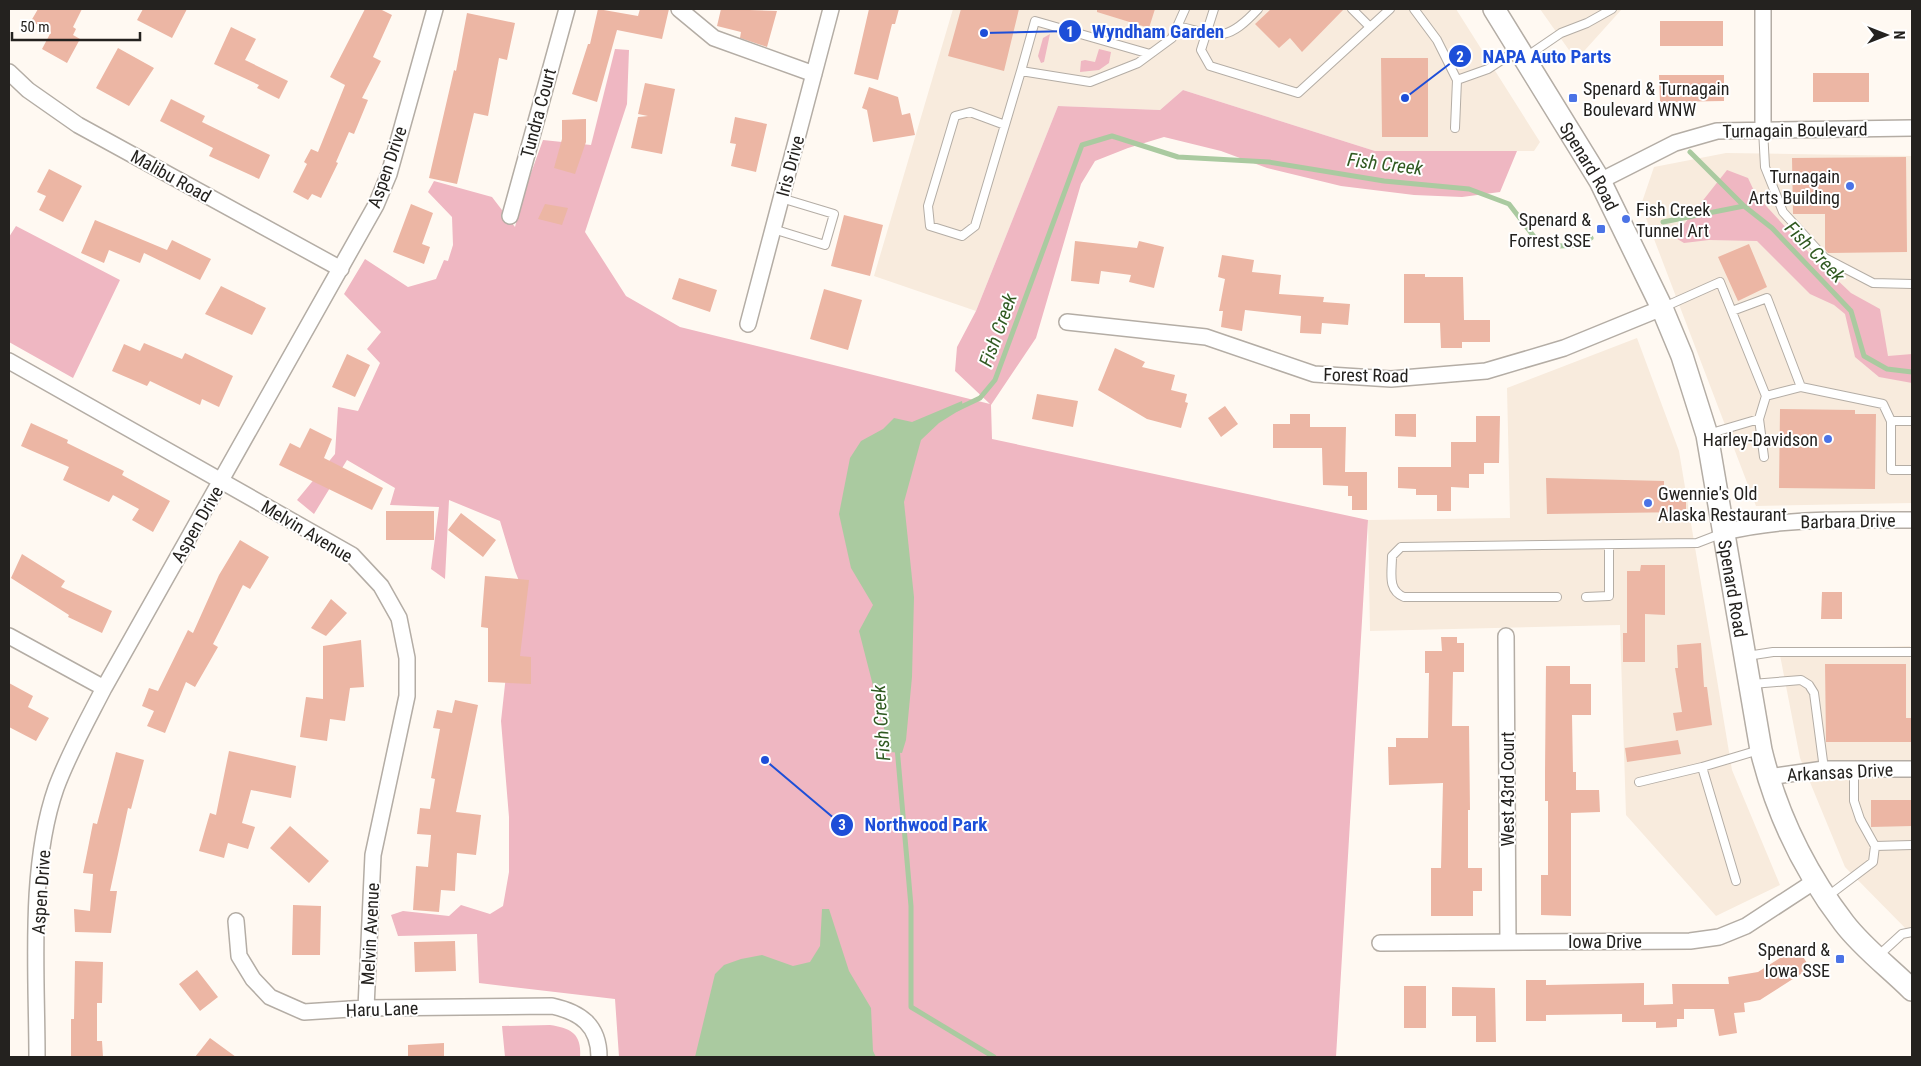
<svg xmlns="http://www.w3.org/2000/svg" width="1921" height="1066" font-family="'Roboto Condensed',sans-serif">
	<rect width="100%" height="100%" fill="#fff9f2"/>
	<!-- built -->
	<path fill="#f8ebdd" d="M953,9H1456L1540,142L1534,151H1375L1183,90L1160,110L1058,106L976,311L874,276Z
		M1540,9H1622L1576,60Z
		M1726,153L1912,156V503L1756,506L1641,205L1654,167Z
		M1637,338L1679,451L1732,770L1780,885L1716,916L1626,815L1620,625L1370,631L1368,520L1510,518L1507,388Z
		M1910,646L1912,709V935L1845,867L1800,758L1779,650Z"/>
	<!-- green -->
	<path fill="#efb7c2" d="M1050,34L1044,62L1041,63L1038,56L1043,38Z
		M615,49L629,50L627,104L585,232L626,296L680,327L990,404L955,371L957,347L976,311L1058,106L1160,110L1183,90L1375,151H1517L1500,192L1462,197L1414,195L1341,186L1267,168L1221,151L1164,137L1128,148L1095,161L1081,184L1036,338L991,405L992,439L1368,520L1336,1057H619L615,999L479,983L477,934L398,936L391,915L403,911L449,916L461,905L490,914L503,906L509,872V817L501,721L509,648L526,598L515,571L500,521L449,500L445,579L431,569L439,507L390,505L395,488L347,460L314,514L297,500L335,454L338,407L358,411L380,363L367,349L381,332L344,294L365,259L408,287L436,279L444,260L448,261L453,245L452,217L428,192L434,181L492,197L515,227L523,195L543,140L591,145Z
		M1099,49L1111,52L1109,63L1099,70L1080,72L1081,61L1085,60L1095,62Z
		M1727,170L1748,178L1756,195L1813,257L1851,293L1880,309L1888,356L1912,354V383L1879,377L1855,357L1845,314L1834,305L1810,294L1757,241L1709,240L1684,243L1674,237Z
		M16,226L120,280L73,378L9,342V237Z
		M550,1025C571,1028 582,1034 580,1057H505L502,1026Z"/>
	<!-- water -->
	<path fill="#aacaa0" d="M962,401L963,408L939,423L921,440L904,502L914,597L912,677L906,740L902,753L890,752L859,631L873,605L851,568L839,514L850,458L861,441L883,429L894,418L912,422Z
		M822,909H829L849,971L871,1008L873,1051L876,1057H695L715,974L724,965L741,959L762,955L793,966L810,962L820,946Z"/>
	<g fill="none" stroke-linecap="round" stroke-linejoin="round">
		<!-- stream -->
		<path stroke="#aacaa0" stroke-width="5" d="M1690,152L1744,206L1772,228L1851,311L1864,356L1887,369L1912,372
			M1663,222L1744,206
			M957,409L980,398L995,380L1082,145L1112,136L1178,157L1269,162L1384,181L1469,189L1509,204L1535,238L1559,246L1581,245L1591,238
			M897,747L911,906V1007L994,1057"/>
	</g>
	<!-- building -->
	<path fill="#ecb6a4" d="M38,9H82L73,27L76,29L73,35L80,39L67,63L42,49L51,32L31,21Z
		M143,9H187L172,38L137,20Z
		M365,9H380L392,15L373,57L381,61L362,98L368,100L354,134L349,132L336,162L338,163L321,198L312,194L308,200L293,192L307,164L304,162L311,149L318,152L345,85L330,77Z
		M598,9L638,16L640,9H669L662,39L617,30L597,102L572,94L588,44H590Z
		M721,9L777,11L767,47L740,38L741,32L717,26Z
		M869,9H899L895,24H892L878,80L854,74Z
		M961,9H1019L1004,71L948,56Z
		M1097,9H1155L1149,28L1097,12Z
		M1271,9H1344L1302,52L1290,38L1279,48L1255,24Z
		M467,13L515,23L507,60L499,58L488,116L474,113L457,184L429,178L454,70L456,71Z
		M1660,21H1723V46H1660Z
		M231,27L256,39L245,60L288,81L279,99L257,88L259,85L214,64Z
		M118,48L154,68L129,106L96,88Z
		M1381,58H1428V137H1382Z
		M1813,73H1869V102H1813Z
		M1659,75H1724V101L1660,102Z
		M645,83L675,89L662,154L631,148L638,117L648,116L638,114Z
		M869,87L898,97L902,115L910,113L915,135L873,142L867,110L862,108Z
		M171,99L205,116L202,122L270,155L259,179L209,156L213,148L160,121Z
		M735,117L767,124L756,172L731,166L736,144L730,143Z
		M586,119V142L575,174L554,168L562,139V120Z
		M1906,157L1907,252L1828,253L1825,250V214H1793L1792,158Z
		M49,169L82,186L63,222L39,210L46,196L37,192Z
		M411,204L433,213L422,244L430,247L424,264L393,252Z
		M545,204L568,208L562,225L538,219Z
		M844,215L883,225L870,276L831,266Z
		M95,220L167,250L172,240L211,259L200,280L144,253L140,263L109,250L104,263L81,253Z
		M1075,241L1137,248L1139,241L1164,247L1154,288L1129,282L1131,275L1101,271L1099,284L1071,281Z
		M1749,244L1767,287L1738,301L1718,257Z
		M1222,255L1254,260L1252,272L1281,275L1279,294L1324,297L1323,302L1350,304L1348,325L1322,323L1321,334L1300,333L1301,316L1245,310L1242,331L1221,327L1223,311H1219L1225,279L1218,277Z
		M1404,274H1425V277H1463L1464,320H1490V342H1462V348H1441L1440,323H1404Z
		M679,278L717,290L710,312L672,299Z
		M221,286L266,308L252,335L205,314Z
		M824,289L862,300L848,350L810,339Z
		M144,343L182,359L185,353L233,376L219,407L202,399L200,405L150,381L147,386L112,371L124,344L140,351Z
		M1115,348L1145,362L1142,367L1175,375L1171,390L1187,394L1185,402L1188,403L1181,428L1147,419L1098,390Z
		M347,354L370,365L355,397L332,387Z
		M1037,394L1078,401L1073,427L1032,419Z
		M1225,406L1238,424L1221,437L1208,418Z
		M1780,409L1855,410V414H1876L1875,489L1779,488Z
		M1290,414H1310V427H1346L1345,472H1367V510H1352V496H1348V486L1323,485L1322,448H1273V424H1290Z
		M1395,414H1416V437L1395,436Z
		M1476,416H1500L1499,463H1484V474H1469V488L1451,487V511H1437V495H1416V489L1398,488V467H1451V442H1476Z
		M31,423L68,440L67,443L124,471L122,475L170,501L153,532L132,520L139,509L113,495L109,502L63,480L69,467L21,446Z
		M310,428L332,439L324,458L383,488L372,510L279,465L290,443L300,448Z
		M1546,478L1664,481V494H1686V512L1547,514Z
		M386,511H434V540H386Z
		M461,513L496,540L483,557L448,530Z
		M240,540L269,557L250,589L243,585L213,644L218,647L195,687L186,682L165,733L147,726L154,711L142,706L149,688L158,691L188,630L193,633L219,575Z
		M22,554L65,581L61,587L112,611L102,633L68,617L69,615L11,578Z
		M1641,565H1665V615L1645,614V662H1623V633H1627V571H1640Z
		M485,576L529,580L520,656L531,657V684L488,682V628L481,627Z
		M1822,592H1842V619H1821Z
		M331,599L347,613L326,636L311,628Z
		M1441,637H1457V643H1464V672H1453L1452,726H1469L1470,810H1468V868H1482V891H1473V916H1431V868H1441L1443,783L1389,785L1388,747H1396V738H1428L1429,673H1425V651H1442Z
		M361,640L364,687L350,688L345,721L330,719L327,741L300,737L306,697L323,699V646Z
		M1701,643L1704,687H1707L1712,725L1676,731L1673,713L1682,712L1675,668H1678L1677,645Z
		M1825,664H1906V718H1912V742H1826Z
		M1546,666H1570V684H1591V715H1572L1573,772H1576V790H1599L1600,812L1571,813V916L1541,915V875H1548V801H1545V772Z
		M9,683L33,696L28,707L49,718L36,741L9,727Z
		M455,700L478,705L456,812L481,815L476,855L457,853L455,891L441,890L439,912L413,910L416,866L428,867L431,835L417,834L420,808L430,809L435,779L431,778L440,729L433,728L437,710L452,713Z
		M1678,740L1681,754L1627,762L1625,748Z
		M229,751L296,766L291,798L251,790L242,823L255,827L248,849L228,843L224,858L199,851L210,813L216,815Z
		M116,752L144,760L131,809L128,808L110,891H117L111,933L75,932L74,909L90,911L93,874L83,873L93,823L97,824Z
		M1871,800H1912V826L1871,827Z
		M290,826L329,861L309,883L270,848Z
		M293,905L321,906L320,955H292Z
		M455,941L456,971L415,972L414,942Z
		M1797,947L1810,968L1760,1000L1744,1003L1745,1012L1734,1013L1737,1033L1719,1036L1714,1009H1684V1019H1677V1027L1656,1028V1022H1622V1014L1546,1015V1021H1526V980H1546V985L1644,983V1005L1673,1004L1672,984H1729L1728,977L1758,972Z
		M75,961L103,962L102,1003H97V1041H102L103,1057H71V1019H74Z
		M197,970L218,997L200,1011L179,984Z
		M1404,986H1426V1028H1404Z
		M1452,987L1495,988L1496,1042H1476V1016H1452Z
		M210,1038L236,1057H195Z
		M444,1043V1057H408V1045Z"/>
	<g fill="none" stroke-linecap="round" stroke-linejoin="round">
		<defs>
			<path id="service" d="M1214,9L1201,50L1210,66L1298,93L1390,9
				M1352,9L1370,27
				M1414,9L1437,40L1457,80
				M1178,26C1220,37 1227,42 1258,9
				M1526,57L1561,33L1587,23L1612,9
				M1021,71L1035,21L1150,54
				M1005,125L970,112L955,116L928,206L930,226L962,236L975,226L1021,71L1090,82L1138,63L1172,38L1185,9
				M1455,128L1457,80L1488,69L1517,50
				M1763,129L1765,167L1783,212L1825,258L1873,283L1912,284
				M773,229L825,245L834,214L781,198
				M1664,307L1720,282L1766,396L1759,419L1708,434
				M1732,311L1767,298L1801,387L1766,396
				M1801,387L1883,404L1891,421
				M1759,419L1764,457
				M1912,421H1891V470H1912
				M1557,597H1404C1387,590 1392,573 1392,556L1401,547L1697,543L1723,533
				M1586,597L1609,596V545
				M1747,656L1773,652H1912
				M1752,684L1801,680L1809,685L1814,693L1824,769
				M1639,782L1702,767
				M1875,846L1912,845
				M1736,881L1702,767L1759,750
				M1828,896L1873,862L1875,846L1860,819L1854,801V768
				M1878,956L1902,934L1912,932"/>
			<path id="minor" d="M679,9L714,38L814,74
				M9,72L28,90L78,125L341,269
				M1763,129V9
				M1600,181L1675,143L1717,131L1912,128
				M510,216L567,9
				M1067,322L1206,337L1314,374L1391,379L1486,371L1564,348L1662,308
				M748,324L831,9
				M9,361L352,555L381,586L399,618L407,658V696L373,855L366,1008
				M1725,532C1786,517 1850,520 1912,520
				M9,636L104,688
				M1506,636L1508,942
				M1768,777L1824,769H1912
				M236,921L239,956L253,979L270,997L304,1012L366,1008L552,1006C580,1012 599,1025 599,1057
				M1380,943L1690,941L1719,937L1746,926L1815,881
				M37,1057C37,973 28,868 56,788C69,753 87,721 104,688L376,205L389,174L435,9"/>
			<g id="secondary">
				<path id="s1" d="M1494,9L1600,181L1662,308L1682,356L1707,435L1761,750C1776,812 1805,872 1844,923C1863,948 1890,968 1912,990"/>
			</g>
		</defs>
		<!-- service casing -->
		<use href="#service" stroke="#b4ada5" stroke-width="10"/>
		<!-- minor casing -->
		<use href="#minor" stroke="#b4ada5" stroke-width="18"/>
		<!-- secondary casing -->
		<use href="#secondary" stroke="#b4ada5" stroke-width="24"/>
		<!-- service -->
		<use href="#service" stroke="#fff" stroke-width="8"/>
		<!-- minor -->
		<use href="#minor" stroke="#fff" stroke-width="15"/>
		<!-- secondary -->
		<use href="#secondary" stroke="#fff" stroke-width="21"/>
	</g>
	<!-- markers -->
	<g fill="#4b73e6" stroke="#fff" stroke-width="2">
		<rect x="1568" y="93" width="10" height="10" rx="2.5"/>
		<circle cx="1850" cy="186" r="5"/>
		<circle cx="1626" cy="219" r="5"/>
		<rect x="1596" y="224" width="10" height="10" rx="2.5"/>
		<circle cx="1828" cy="439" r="5"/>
		<circle cx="1648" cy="503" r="5"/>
		<rect x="1835" y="954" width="10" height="10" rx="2.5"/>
	</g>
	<g text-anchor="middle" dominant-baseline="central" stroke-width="4" stroke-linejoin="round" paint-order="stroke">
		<!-- poi labels -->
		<g font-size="18" fill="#24221f" stroke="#fff" text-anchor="end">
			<text x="1583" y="88" text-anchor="start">Spenard &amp; Turnagain<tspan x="1583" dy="21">Boulevard WNW</tspan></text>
			<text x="1840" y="176">Turnagain<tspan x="1840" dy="21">Arts Building</tspan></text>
			<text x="1636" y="209" text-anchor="start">Fish Creek<tspan x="1636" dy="21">Tunnel Art</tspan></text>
			<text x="1591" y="219">Spenard &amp;<tspan x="1591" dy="21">Forrest SSE</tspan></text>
			<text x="1818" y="439">Harley-Davidson</text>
			<text x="1658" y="493" text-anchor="start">Gwennie's Old<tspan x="1658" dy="21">Alaska Restaurant</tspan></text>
			<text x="1830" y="949">Spenard &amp;<tspan x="1830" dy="21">Iowa SSE</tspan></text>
		</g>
		<!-- street labels -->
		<g font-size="18" fill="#24221f" stroke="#fff">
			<text transform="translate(538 113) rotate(-75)">Tundra Court</text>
			<text transform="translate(1795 130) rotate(-1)">Turnagain Boulevard</text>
			<text transform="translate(790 166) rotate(-75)">Iris Drive</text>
			<text stroke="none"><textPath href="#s1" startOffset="184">Spenard Road</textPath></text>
			<text transform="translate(387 167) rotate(-71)">Aspen Drive</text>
			<text transform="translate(171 176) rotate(29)">Malibu Road</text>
			<text transform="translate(1366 375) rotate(1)">Forest Road</text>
			<text transform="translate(1848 521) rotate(-1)">Barbara Drive</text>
			<text transform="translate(197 524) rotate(-60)">Aspen Drive</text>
			<text transform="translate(307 531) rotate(31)">Melvin Avenue</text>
			<text stroke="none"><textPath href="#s1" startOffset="634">Spenard Road</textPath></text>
			<text transform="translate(1840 772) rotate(-3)">Arkansas Drive</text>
			<text transform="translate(1507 789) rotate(-90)">West 43rd Court</text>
			<text transform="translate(41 892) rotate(-86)">Aspen Drive</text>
			<text transform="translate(370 934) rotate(-87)">Melvin Avenue</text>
			<text x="1605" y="941">Iowa Drive</text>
			<text transform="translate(382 1009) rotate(-2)">Haru Lane</text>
		</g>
		<!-- water labels -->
		<g font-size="19" font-style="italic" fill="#305a21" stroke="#fff">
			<text transform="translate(1385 164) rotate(7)">Fish Creek</text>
			<text transform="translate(1815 252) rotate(46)">Fish Creek</text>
			<text transform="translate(998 330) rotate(-70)">Fish Creek</text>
			<text transform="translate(881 723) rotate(-94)">Fish Creek</text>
		</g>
	</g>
	<!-- callouts -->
	<path fill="none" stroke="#1d4ed8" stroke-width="2" d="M984 33L1070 31M1405 98L1460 56M765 760L842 825"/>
	<g fill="#1d4ed8" stroke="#fff" stroke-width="2">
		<circle cx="984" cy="33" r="5"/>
		<circle cx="1405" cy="98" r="5"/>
		<circle cx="765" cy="760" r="5"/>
		<circle cx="1070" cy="31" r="12"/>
		<circle cx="1460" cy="56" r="12"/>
		<circle cx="842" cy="825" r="12"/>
	</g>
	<g font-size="15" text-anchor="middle" font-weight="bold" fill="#fff">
		<text x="1070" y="37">1</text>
		<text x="1460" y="62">2</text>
		<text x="842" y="830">3</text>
	</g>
	<g font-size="19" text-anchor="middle" font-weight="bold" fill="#1d4ed8" stroke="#fff" stroke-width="4" stroke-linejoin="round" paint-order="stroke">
		<text x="1158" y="38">Wyndham Garden</text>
		<text x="1547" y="63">NAPA Auto Parts</text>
		<text x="926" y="831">Northwood Park</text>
	</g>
	<!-- border -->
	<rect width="1921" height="1066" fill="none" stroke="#24221f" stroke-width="20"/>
	<!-- north arrow -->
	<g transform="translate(1886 35) rotate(90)" stroke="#ffffff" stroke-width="4" paint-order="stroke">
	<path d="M0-4L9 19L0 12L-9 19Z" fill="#24221f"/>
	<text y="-8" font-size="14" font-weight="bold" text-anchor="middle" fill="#24221f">N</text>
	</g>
	<!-- scale -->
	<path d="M12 32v8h128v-8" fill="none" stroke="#24221f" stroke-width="2.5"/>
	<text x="20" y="32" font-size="15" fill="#24221f" stroke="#ffffff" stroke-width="4" paint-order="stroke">50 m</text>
</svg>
